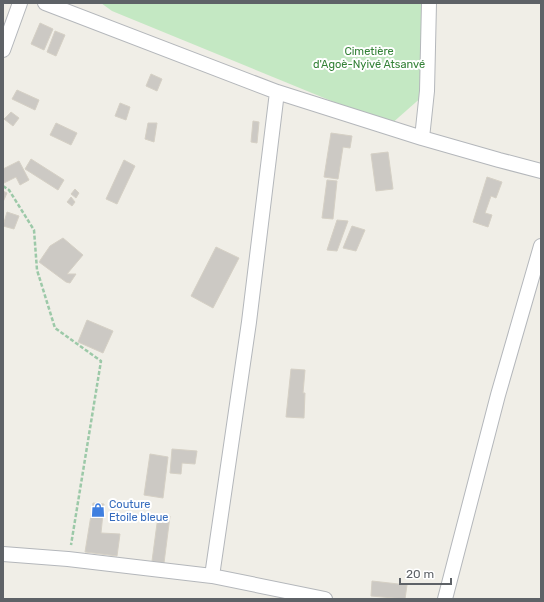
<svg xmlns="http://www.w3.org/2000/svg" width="544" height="602" font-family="Rubik,sans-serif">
	<rect width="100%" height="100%" fill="#f0eee7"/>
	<!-- green -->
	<path fill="#c4e8c3" d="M101,3H426L424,95L390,125L112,11Z"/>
	<!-- building -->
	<path fill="#ccc9c4" stroke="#d5d0c5" d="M40,23L53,29L44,50L31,44Z
		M55,31L65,35L56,56L47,52Z
		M151,74L162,79L157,91L146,86Z
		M17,90L39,100L35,110L12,99Z
		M120,103L130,107L126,120L115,116Z
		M11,112L19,118L13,126L4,119Z
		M253,121L259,122L257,143L251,142Z
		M56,123L77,133L71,145L50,135Z
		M148,123H157L154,142L145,139Z
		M331,133L352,136L350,148L343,147L338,179L324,177Z
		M388,152L393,189L376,191L371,154Z
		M31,159L64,180L58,190L25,169Z
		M124,160L135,166L117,204L106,199Z
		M19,161L29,180L20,185L16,177L4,183L3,181V169Z
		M487,177L502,182L496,198L491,196L485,213L492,215L488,227L473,222Z
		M327,180L337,181L333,219L322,218Z
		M75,189L79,193L76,198L71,194Z
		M3,191L7,193L3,202Z
		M71,197L75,202L72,206L67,202Z
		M7,212L19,216L14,229L3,226Z
		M337,220L348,221L337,251L327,250Z
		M352,226L365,230L356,251L343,248Z
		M63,238L83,255L67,274H76L70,283L66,282L39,262L50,246Z
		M216,247L239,258L213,308L191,296Z
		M87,320L113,331L103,353L78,342Z
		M291,369L305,370L303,393H305L304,418L286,417Z
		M172,449L197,451L195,464L182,463L181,474L170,473Z
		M150,454L168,457L163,498L144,495Z
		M93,503L104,504L101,533L120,534L117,556L85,552Z
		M158,516H170L164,563L152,561Z
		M372,581L407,585L405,599L371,596Z"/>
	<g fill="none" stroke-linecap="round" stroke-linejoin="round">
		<defs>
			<path id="minor" d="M45,3L277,92L422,138L499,160L541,171
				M3,50L20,3
				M422,138L427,91L429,3
				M3,554L68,559L212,576L325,599
				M212,576L249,322L277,92
				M445,599L498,395L541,246"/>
		</defs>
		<!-- minor casing -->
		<use href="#minor" stroke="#b4b7bb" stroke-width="16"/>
		<!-- path -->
		<path stroke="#9cc9a8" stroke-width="2.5" stroke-dasharray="4 2" stroke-linecap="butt" d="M3,186L9,190L34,230L37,270L55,328L101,361L71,545"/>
		<!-- minor -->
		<use href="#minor" stroke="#fff" stroke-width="14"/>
	</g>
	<!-- icons -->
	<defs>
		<symbol id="shop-bare" viewBox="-9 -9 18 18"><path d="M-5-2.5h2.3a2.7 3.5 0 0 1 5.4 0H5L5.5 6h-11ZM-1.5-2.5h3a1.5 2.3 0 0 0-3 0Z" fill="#3f7fe0" stroke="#fff" stroke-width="2.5" paint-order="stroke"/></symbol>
	</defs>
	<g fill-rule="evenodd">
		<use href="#shop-bare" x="88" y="500" width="20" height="20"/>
	</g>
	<g text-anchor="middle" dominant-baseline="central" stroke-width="4" stroke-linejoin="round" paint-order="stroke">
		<!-- park labels -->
		<g font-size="11" fill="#338136" stroke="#fff">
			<text x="369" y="51">Cimetière<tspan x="369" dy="13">d'Agoè-Nyivé Atsanvé</tspan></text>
		</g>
		<!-- shop labels -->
		<g font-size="11" fill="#366cbe" stroke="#fff" text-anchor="start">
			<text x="109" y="504">Couture<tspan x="109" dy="13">Etoile bleue</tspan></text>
		</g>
	</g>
	<!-- border -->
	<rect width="544" height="602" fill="none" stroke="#5e6267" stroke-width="8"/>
	<!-- scale -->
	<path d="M400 578v6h51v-6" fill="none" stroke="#5e6267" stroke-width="2"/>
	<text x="406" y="578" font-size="12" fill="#5e6267" stroke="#ffffff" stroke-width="3" paint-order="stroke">20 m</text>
</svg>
